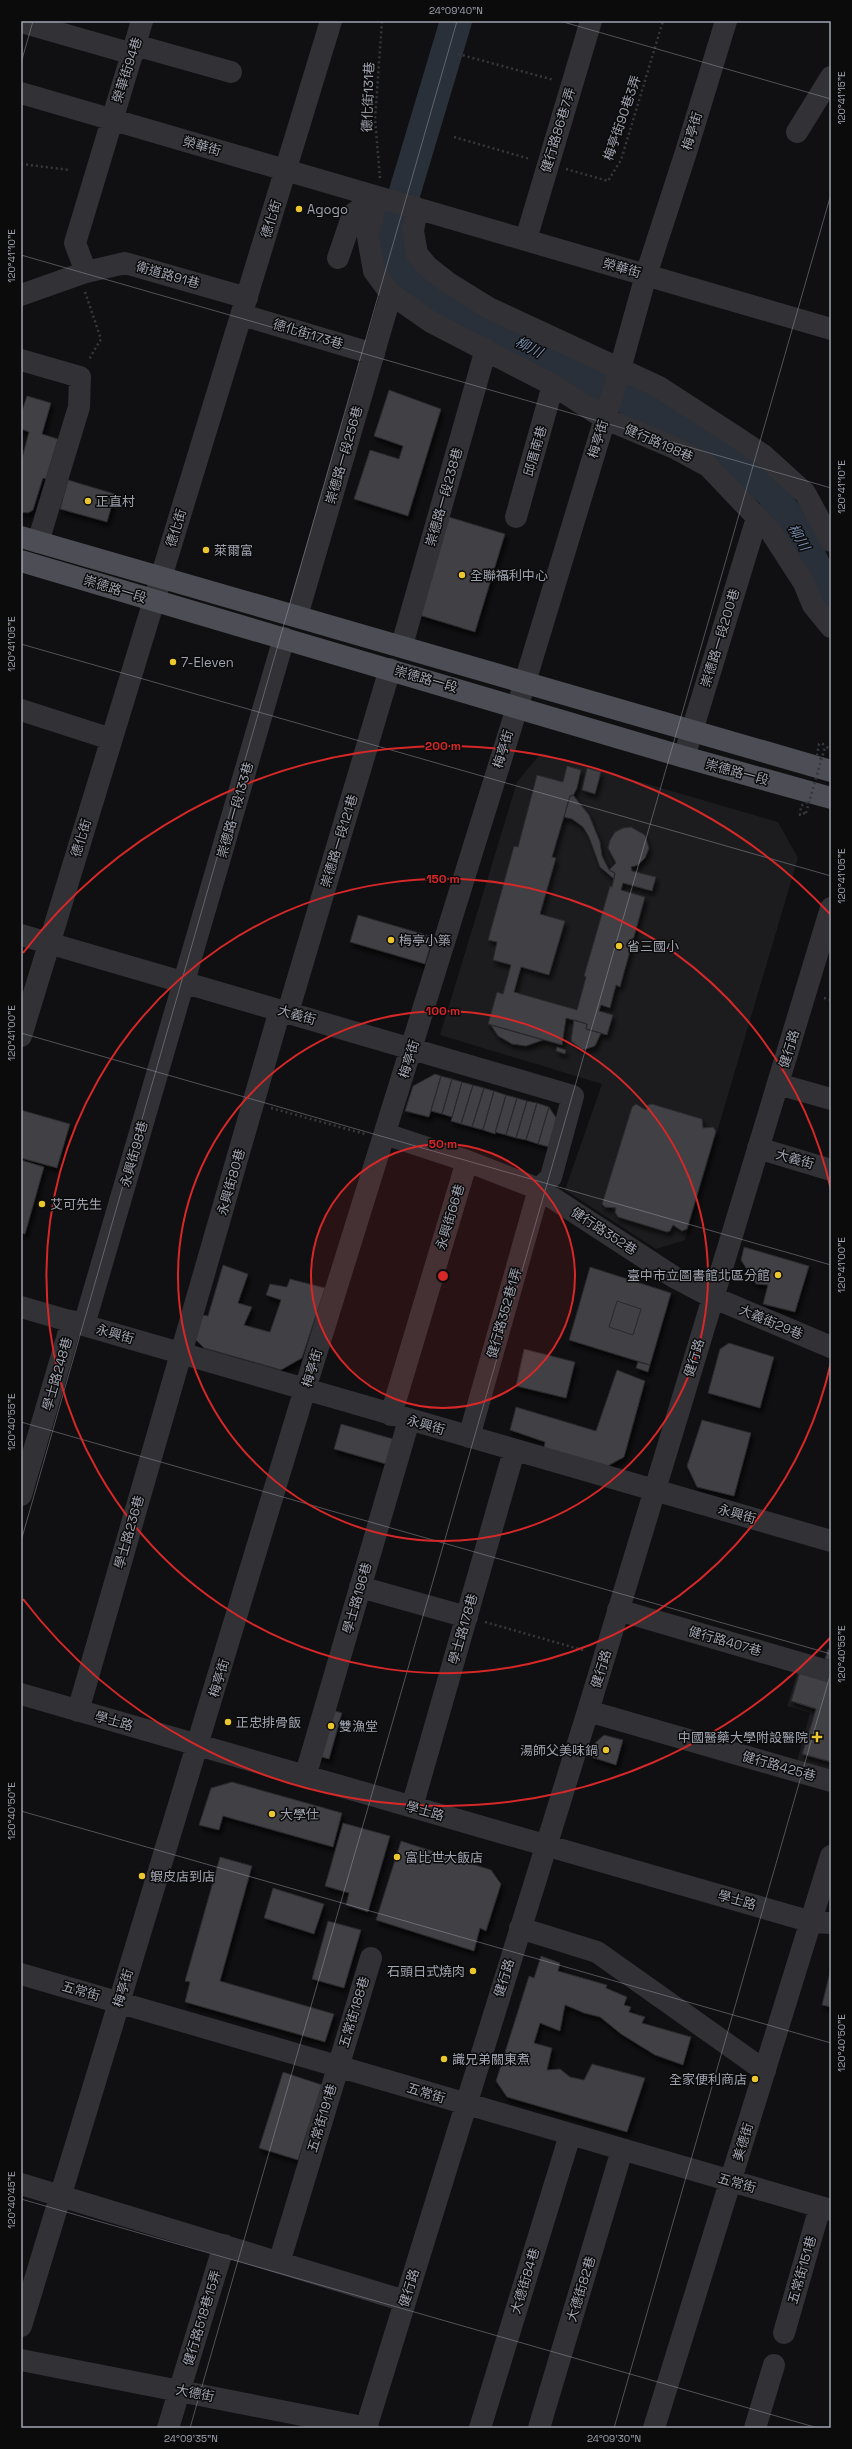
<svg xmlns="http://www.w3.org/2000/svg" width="852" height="2449" font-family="'Space Grotesk','Noto Sans TC',sans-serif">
	<defs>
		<filter id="shadow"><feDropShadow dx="2.5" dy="4.5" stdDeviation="2" flood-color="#0009"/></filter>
	</defs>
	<rect width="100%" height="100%" fill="#100f11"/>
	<!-- built -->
	<path fill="#1c1c1e" d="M541,753L778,822L798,858L685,1240L656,1249L565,1190L602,1084L440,1035L517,782Z
		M799,1667L831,1677V1771L797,1761L810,1713L787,1706Z"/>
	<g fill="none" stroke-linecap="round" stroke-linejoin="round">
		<!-- river -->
		<path stroke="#2a3039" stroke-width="32" d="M456,21L397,218C387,269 407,278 446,304L691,432L733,462L771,492L802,538L831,602"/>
	</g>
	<!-- building -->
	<path fill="#3f3f44" stroke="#2a2a2d" filter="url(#shadow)" d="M389,390L441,409L408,516L354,499L370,450L399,459L403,446L374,436Z
		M27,396L51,403L42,434L58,439L46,479L43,478L33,510L28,513L21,512V462L29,432L21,429V414Z
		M68,480L115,494L107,522L60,509Z
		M449,517L505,534L475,632L419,615Z
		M567,766L581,770L577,788L573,796H570L552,857L556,858L540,914L565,921L549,975L521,967L514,992L577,1010L586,977L584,976L610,886L612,887L615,873L609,870L616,863L608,848L610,840L615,832L623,828L631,827L645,835L649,848L645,858L638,865L631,867L632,871L656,877L652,891L623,883L621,890L645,897L620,987L616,985L610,1008L601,1005L599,1011L613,1015L607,1035L586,1029L587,1024L566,1018L562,1045L488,1024L497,992L503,994L511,965L493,960L497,942L488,940L514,846L518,847L537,775L563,782Z
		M587,768L601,772L595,794L582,790Z
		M573,795L589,815L600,842L602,856L609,870L615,873L614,879L600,867L589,837L583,827L572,819L564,817L570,796Z
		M358,915L433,937L425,964L350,942Z
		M574,1020L587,1024L586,1029L601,1033L595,1046L583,1050L571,1041Z
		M491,1025L543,1040L526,1046L512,1044L498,1036Z
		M557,1047L566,1050L565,1054L556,1051Z
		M435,1074L441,1076L429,1117L405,1111L413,1086Z
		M441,1076L452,1079L442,1114L431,1111Z
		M452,1079L462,1082L452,1117L442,1114Z
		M462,1082L473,1085L461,1124L451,1121Z
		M473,1085L484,1088L472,1127L461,1124Z
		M484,1088L494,1091L483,1130L472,1127Z
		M494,1091L506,1095L495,1134L483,1130Z
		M506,1095L517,1098L506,1135L495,1132Z
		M517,1098L527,1101L516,1138L506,1135Z
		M527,1101L537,1103L526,1140L516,1138Z
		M537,1103L549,1107L538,1144L526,1140Z
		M636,1104L646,1110L648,1105L652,1104L702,1119L703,1128L713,1127L716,1131L687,1229L682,1231L673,1225L670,1231L667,1232L618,1217L615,1212L616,1208L605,1207L602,1204L632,1107Z
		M549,1107L557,1119L549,1147L538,1144Z
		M21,1110L70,1124L57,1168L21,1158Z
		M21,1160L44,1167L25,1234L21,1233Z
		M744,1247L809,1266L795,1312L763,1304L768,1285L756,1284L741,1260Z
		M223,1265L248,1274L238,1303L252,1307L244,1325L270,1332L281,1300L266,1295L270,1284L287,1287L290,1279L325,1288L302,1358L281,1370L204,1348L195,1339L202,1315L208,1316Z
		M590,1267L671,1293L650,1365L569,1340Z
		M617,1301L641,1309L633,1335L609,1327Z
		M729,1343L774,1357L760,1408L708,1393L720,1349Z
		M524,1349L575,1362L566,1398L516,1386Z
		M638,1362L650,1365L648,1372L636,1368Z
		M617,1370L645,1381L624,1457L604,1468L543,1452L545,1442L510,1430L516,1407L596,1431Z
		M702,1420L751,1433L734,1496L697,1487L687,1466Z
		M341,1424L393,1439L386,1464L334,1449Z
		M828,1649L831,1650V1660L825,1659Z
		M800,1671L831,1680V1762L802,1754L816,1709L791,1701Z
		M800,1671L831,1680V1762L802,1754L816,1709L791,1701Z
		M329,1709L342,1713L329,1759L315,1755Z
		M604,1735L623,1740L616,1765L591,1757L595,1743Z
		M232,1782L342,1813L333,1847L223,1816L219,1830L199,1825L211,1788Z
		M343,1823L390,1836L368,1912L346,1905L349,1893L325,1886Z
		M401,1841L491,1870L501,1884L486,1931L480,1928L474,1951L376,1920Z
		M220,1857L252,1866L220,1981L334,2014L325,2042L185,2002L190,1982L185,1981Z
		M273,1888L324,1904L314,1934L264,1918Z
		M328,1921L361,1930L344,1988L312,1979Z
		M541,1956L560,1963L558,1971L607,1985L606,1988L627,1997L624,2005L631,2007L629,2012L645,2017L642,2023L691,2037L683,2065L655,2055L621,2034L600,2017L584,2013L565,2005L560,2031L540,2023L534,2043L552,2048L547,2070L560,2069L570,2077L584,2080L592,2064L645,2078L627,2132L507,2097L496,2081L529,1976L534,1978Z
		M831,1968V2007L822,2005Z
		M283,2072L322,2085L298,2160L259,2148Z"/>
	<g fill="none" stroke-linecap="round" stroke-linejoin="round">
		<!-- path -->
		<path stroke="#37383d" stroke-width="2.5" stroke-dasharray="2 3" stroke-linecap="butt" d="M458,54L554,80
			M454,137L530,159
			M21,164L70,170
			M566,169L608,181L621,160L663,21
			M380,178L375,119L382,21
			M85,292L101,339L88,361
			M824,998L831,1000
			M271,1108L365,1134
			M485,1622L586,1651"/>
		<!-- minor -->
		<path stroke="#313136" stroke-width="22" d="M21,22L133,54
			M135,45L231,72
			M21,93L831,329
			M797,132L831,77
			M377,197L368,237L374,271L391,294L431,322L553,385L604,418L675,448L708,466L771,532L804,583L813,605L831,627
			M417,208L413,231L417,254L428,267L447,282L489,308L659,387L736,437L763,455L805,493L831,541
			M526,239L591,21
			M338,258L353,214L377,197
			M86,272L75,243L142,21
			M21,295L86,272L125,263L247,298
			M242,315L374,354
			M21,360L80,377L79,407L38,542
			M516,517L553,385
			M297,616L391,294
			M402,645L486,349
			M21,710L111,739
			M684,757L757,518
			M21,935L573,1096L551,1177L539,1189L469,1437
			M288,1012L390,669
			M21,1036L331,21
			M778,1084L831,1099
			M385,1134L467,1161
			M758,1148L831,1170
			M21,1307L831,1541
			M84,1325L284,638
			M391,1415L467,1161L539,1189L674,1277L712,1297L831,1347
			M21,1495L72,1321
			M360,1587L467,1617
			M618,1610L831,1672
			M21,1694L812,1922L831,1923
			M78,1711L280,1010
			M588,1711L831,1781
			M305,1777L409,1420
			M412,1807L514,1451
			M520,1928L597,1952L765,2071
			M21,1974L831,2210
			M21,2184L405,2301
			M279,2263L371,1958
			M21,2326L305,1389L525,682L620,369L646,275L686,152L726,21
			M784,2333L820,2207
			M21,2360L368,2428
			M168,2428L224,2245
			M366,2428L588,1711L831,908
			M480,2428L570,2135
			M539,2428L622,2150
			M654,2428L831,1856
			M755,2428L774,2365"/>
		<!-- major -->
		<path stroke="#4d4d55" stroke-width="22" d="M21,537L831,771
			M21,561L684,757L831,798"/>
		<!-- path-bridge -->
		<path stroke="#37383d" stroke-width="2.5" stroke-dasharray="2 3" stroke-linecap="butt" d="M821,759L817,755L819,744H823V748
			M805,813L800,815L801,806L809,801
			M806,813L825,747L831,748"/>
	</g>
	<!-- ticks -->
	<path fill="none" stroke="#a1a4b1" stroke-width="1" stroke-opacity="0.45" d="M560,21L831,99M21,63L33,21M21,255L831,488M21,644L831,876M21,1033L831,1265M21,1422L831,1654M21,1541L457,21M21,1811L831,2043M21,2199L818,2428M190,2428L831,194M614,2428L831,1672"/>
	<!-- distance rings -->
	<circle cx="443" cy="1276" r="132" fill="#d62828" fill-opacity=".12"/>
	<g fill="none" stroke="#d62828" stroke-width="2">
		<circle cx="443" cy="1276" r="132"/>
		<circle cx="443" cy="1276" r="265"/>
		<path d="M831 1362A397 397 0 1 1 831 1190"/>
		<path d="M831 1637A530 530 0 0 1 23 1599M23 953A530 530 0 0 1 831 915"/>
	</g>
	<!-- markers -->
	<g fill="#ebc72d" stroke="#0b0b0c" stroke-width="1.5">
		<circle cx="299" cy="209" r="4"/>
		<circle cx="88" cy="501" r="4"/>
		<circle cx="206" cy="550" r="4"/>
		<circle cx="462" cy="575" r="4"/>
		<circle cx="173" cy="662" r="4"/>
		<circle cx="391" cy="940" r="4"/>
		<circle cx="619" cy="946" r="4"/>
		<circle cx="42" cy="1204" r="4"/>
		<circle cx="778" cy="1275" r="4"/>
		<circle cx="228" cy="1722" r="4"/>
		<circle cx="331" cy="1726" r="4"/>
		<path d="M815 1731h4v4h4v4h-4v4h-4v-4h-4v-4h4z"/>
		<circle cx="606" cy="1750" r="4"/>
		<circle cx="272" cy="1814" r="4"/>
		<circle cx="397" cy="1857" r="4"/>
		<circle cx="142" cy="1876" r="4"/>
		<circle cx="473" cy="1971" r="4"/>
		<circle cx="444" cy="2059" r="4"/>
		<circle cx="755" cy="2079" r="4"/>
	</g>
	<g text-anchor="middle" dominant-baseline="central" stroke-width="3" stroke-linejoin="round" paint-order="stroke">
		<!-- street labels -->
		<g font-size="13" fill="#a1a4b1" stroke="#0b0b0c">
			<text transform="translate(127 70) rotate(-72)">榮華街94巷</text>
			<text transform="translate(368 97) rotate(-88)">德化街131巷</text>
			<text transform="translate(622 118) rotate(-71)">梅亭街90巷3弄</text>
			<text transform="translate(558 130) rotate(-73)">健行路86巷7弄</text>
			<text transform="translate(692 131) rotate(-73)">梅亭街</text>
			<text transform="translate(202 146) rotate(16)">榮華街</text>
			<text transform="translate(271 219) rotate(-73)">德化街</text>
			<text transform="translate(622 268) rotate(16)">榮華街</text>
			<text transform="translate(168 275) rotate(16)">衛道路91巷</text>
			<text transform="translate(308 334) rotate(17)">德化街173巷</text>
			<text transform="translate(598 439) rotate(-73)">梅亭街</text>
			<text transform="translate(659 443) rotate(24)">健行路198巷</text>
			<text transform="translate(535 451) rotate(-74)">邱厝南巷</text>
			<text transform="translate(344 455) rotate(-74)">崇德路一段256巷</text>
			<text transform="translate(444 497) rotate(-74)">崇德路一段238巷</text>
			<text transform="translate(176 528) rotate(-73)">德化街</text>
			<text transform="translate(115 589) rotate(17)">崇德路一段</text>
			<text transform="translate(720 638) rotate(-73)">崇德路一段200巷</text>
			<text transform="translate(426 679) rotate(16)">崇德路一段</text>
			<text transform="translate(503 749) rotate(-73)">梅亭街</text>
			<text transform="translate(737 772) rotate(15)">崇德路一段</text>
			<text transform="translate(235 810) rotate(-74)">崇德路一段133巷</text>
			<text transform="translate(81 838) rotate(-73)">德化街</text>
			<text transform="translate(339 841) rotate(-73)">崇德路一段121巷</text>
			<text transform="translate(297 1015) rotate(16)">大義街</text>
			<text transform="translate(789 1049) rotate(-73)">健行路</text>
			<text transform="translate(409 1059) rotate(-73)">梅亭街</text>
			<text transform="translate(134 1154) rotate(-74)">永興街98巷</text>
			<text transform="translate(795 1159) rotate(16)">大義街</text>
			<text transform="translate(231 1182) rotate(-74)">永興街80巷</text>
			<text transform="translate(450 1217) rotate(-73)">永興街66巷</text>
			<text transform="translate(604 1231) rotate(33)">健行路352巷</text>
			<text transform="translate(504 1313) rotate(-74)">健行路352巷1弄</text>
			<text transform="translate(771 1322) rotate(23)">大義街29巷</text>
			<text transform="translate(115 1334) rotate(16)">永興街</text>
			<text transform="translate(694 1358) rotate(-73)">健行路</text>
			<text transform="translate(312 1368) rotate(-73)">梅亭街</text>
			<text transform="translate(57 1374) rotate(-74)">學士路248巷</text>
			<text transform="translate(426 1425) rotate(16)">永興街</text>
			<text transform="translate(737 1514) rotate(16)">永興街</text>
			<text transform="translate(129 1532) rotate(-74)">學士路236巷</text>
			<text transform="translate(357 1598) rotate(-74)">學士路196巷</text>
			<text transform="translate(463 1629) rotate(-74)">學士路178巷</text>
			<text transform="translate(725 1641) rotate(16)">健行路407巷</text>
			<text transform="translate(601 1669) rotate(-73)">健行路</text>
			<text transform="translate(219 1678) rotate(-73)">梅亭街</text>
			<text transform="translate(114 1721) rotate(16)">學士路</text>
			<text transform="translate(779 1766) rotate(16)">健行路425巷</text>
			<text transform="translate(425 1811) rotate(16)">學士路</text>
			<text transform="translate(737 1900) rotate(16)">學士路</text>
			<text transform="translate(504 1978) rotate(-73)">健行路</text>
			<text transform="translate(123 1988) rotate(-73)">梅亭街</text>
			<text transform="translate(81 1991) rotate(16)">五常街</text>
			<text transform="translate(354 2012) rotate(-73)">五常街188巷</text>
			<text transform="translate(426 2093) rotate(17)">五常街</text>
			<text transform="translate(322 2118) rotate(-73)">五常街191巷</text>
			<text transform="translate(743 2142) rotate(-73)">美德街</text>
			<text transform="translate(737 2183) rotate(16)">五常街</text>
			<text transform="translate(802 2270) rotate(-74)">五常街151巷</text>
			<text transform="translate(525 2281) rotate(-73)">大德街84巷</text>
			<text transform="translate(409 2288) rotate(-73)">健行路</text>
			<text transform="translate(581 2289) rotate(-73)">大德街82巷</text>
			<text transform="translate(202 2318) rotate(-73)">健行路518巷15弄</text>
			<text transform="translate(195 2393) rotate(11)">大德街</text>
		</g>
		<!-- poi labels -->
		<g font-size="13" fill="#a1a4b1" stroke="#0b0b0c" text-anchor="start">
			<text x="307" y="209">Agogo</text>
			<text x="96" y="501">正直村</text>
			<text x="214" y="550">萊爾富</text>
			<text x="470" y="575">全聯福利中心</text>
			<text x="181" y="662">7-Eleven</text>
			<text x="399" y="940">梅亭小築</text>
			<text x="627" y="946">省三國小</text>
			<text x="50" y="1204">艾可先生</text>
			<text x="770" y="1275" text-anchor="end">臺中市立圖書館北區分館</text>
			<text x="236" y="1722">正忠排骨飯</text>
			<text x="339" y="1726">雙漁堂</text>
			<text x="808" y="1737" text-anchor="end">中國醫藥大學附設醫院</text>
			<text x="598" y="1750" text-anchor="end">湯師父美味鍋</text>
			<text x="280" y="1814">大學仕</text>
			<text x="405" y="1857">富比世大飯店</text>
			<text x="150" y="1876">蝦皮店到店</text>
			<text x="465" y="1971" text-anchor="end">石頭日式燒肉</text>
			<text x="452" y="2059">識兄弟關東煮</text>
			<text x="747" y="2079" text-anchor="end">全家便利商店</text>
		</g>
		<!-- water labels -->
		<g font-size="14" font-style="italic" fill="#788cac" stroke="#0b0b0c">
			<text transform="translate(529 347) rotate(27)">柳川</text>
			<text transform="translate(799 537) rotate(60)">柳川</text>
		</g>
	</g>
	<circle cx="443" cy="1276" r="6" fill="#d62828" stroke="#0b0b0c" stroke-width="2"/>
	<g font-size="12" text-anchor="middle" font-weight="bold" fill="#d62828" stroke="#0b0b0c" stroke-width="3" stroke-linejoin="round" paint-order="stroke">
		<text x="443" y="750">200 m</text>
		<text x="443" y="883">150 m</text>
		<text x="443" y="1015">100 m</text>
		<text x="443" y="1148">50 m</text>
	</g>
	<!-- border -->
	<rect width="852" height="2449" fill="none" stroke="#0b0b0c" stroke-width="44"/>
	<rect x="22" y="22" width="808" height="2405" fill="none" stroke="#a1a4b1" stroke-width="1.5"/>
	<g font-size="10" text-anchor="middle" fill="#a1a4b1">
		<text x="456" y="14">24°09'40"N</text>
		<text transform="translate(841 98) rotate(-90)" y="4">120°41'15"E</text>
		<text transform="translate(11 256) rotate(-90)" y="4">120°41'10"E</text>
		<text transform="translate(841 487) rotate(-90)" y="4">120°41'10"E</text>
		<text transform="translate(11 644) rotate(-90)" y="4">120°41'05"E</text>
		<text transform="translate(841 876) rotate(-90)" y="4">120°41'05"E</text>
		<text transform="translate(11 1033) rotate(-90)" y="4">120°41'00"E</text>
		<text transform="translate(841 1265) rotate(-90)" y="4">120°41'00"E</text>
		<text transform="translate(11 1422) rotate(-90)" y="4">120°40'55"E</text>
		<text transform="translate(841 1654) rotate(-90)" y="4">120°40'55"E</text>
		<text transform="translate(11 1811) rotate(-90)" y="4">120°40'50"E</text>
		<text transform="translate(841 2043) rotate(-90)" y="4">120°40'50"E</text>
		<text transform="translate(11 2200) rotate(-90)" y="4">120°40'45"E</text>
		<text x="191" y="2442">24°09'35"N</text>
		<text x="614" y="2442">24°09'30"N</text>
	</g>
</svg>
